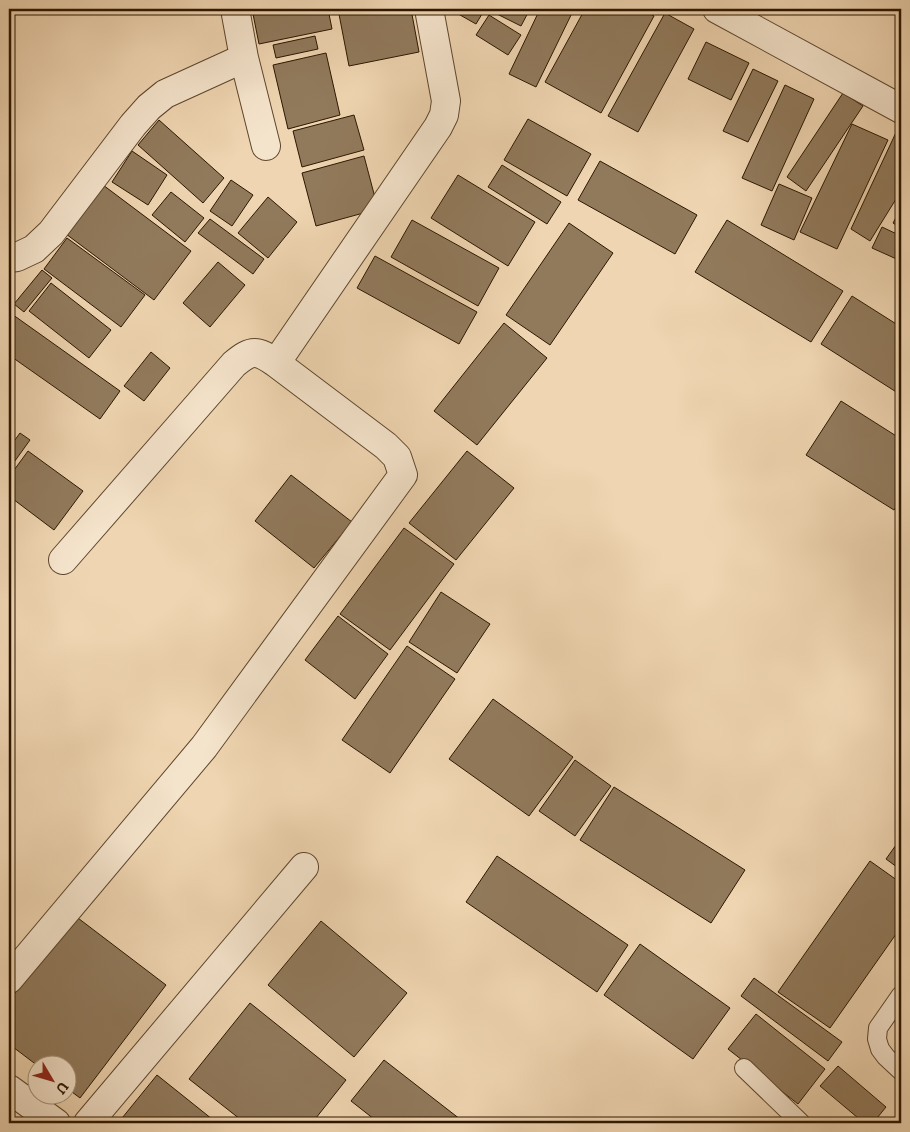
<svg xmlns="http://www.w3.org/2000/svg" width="910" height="1132" font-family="'IM FELL DW Pica',serif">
	<rect width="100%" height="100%" fill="#efd5b1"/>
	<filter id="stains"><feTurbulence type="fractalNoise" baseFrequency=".004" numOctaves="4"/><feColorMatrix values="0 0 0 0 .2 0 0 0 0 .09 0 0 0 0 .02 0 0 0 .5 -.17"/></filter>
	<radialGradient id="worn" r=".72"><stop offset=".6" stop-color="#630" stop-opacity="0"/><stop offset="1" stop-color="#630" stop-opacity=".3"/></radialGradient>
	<!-- building -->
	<path fill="#917a5c" stroke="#2c1700" d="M252,9H328L332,29L259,44Z
		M338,9H411L419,52L349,66Z
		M454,9H485L476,24L453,11Z
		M490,9H530L521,26L489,10Z
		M540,9H574L536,87L509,74Z
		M585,9H641L654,16L601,113L545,82Z
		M665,13L694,29L638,132L608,116Z
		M489,15L521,35L508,55L476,35Z
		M315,36L318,49L276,58L273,45Z
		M706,42L749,63L731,100L688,79Z
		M326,53L340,115L288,129L273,65Z
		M753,69L778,81L748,142L723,131Z
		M785,85L814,99L772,191L742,178Z
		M843,93L863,106L806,191L787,177Z
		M354,115L364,150L302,167L293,131Z
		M528,119L591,154L567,196L504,160Z
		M159,120L224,178L203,203L138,145Z
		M852,124L888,140L837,249L800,232Z
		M899,126L901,127V191L870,241L851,229Z
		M132,151L167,175L148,205L112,182Z
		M364,156L378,209L316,226L302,173Z
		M600,161L697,215L675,254L578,200Z
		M502,165L561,202L547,224L488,187Z
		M458,175L535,222L508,266L431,218Z
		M231,180L253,195L232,226L210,211Z
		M779,184L812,198L794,240L761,225Z
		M103,185L191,251L154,300L66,234Z
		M171,192L204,218L185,242L152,215Z
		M268,197L297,222L268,258L238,233Z
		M901,208V228L893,223Z
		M210,219L264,259L253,274L198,233Z
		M412,220L499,268L478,306L391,257Z
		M727,220L843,291L811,342L695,272Z
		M569,223L613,253L550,345L506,315Z
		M882,227L901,236V261L872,248Z
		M67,238L145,295L121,327L44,269Z
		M375,256L477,312L459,344L357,288Z
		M218,262L245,285L210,327L183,303Z
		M42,270L52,278L24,312L14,304Z
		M51,283L111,330L89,358L29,311Z
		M852,296L901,327V395L821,344Z
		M9,312L120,391L100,419L9,355Z
		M504,323L547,358L477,445L434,411Z
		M151,352L170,368L144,401L124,386Z
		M841,401L901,439V499L894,510L806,455Z
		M20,433L30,440L12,465L9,463V448Z
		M28,451L83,491L54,530L9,496V477Z
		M467,451L514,488L456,560L409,523Z
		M291,475L352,522L314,568L255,521Z
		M404,528L454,564L390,650L340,614Z
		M441,592L490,624L457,673L409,642Z
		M338,616L388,654L355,699L305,660Z
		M407,646L455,679L390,773L342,740Z
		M493,699L573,757L529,816L449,759Z
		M575,760L611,786L575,836L539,811Z
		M614,787L745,870L711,923L580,840Z
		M901,838V870L886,859Z
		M497,856L628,945L597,992L466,902Z
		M870,861L901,883V927L830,1028L778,992Z
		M74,915L166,985L80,1098L68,1089V1064H38V1066L9,1044V1001Z
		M321,921L407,993L354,1057L268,985Z
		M640,944L730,1008L693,1059L604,995Z
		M754,978L842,1042L828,1061L741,996Z
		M250,1003L346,1080L312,1123H245L189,1079Z
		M756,1014L825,1069L798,1104L728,1049Z
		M384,1060L465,1123H379L351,1101Z
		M838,1066L886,1107L873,1123H864L820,1086Z
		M157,1075L217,1123H118Z"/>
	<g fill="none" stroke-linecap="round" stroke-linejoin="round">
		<defs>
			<path id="service" d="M901,995L878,1028L877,1039L880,1049L886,1057L901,1071
				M744,1068L801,1123"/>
			<path id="minor" d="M717,9L901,109
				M244,58L266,146
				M9,258L17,257L34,249L51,233L133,125L149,107L165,94L244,58L235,9
				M63,560L234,364C252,349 257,350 276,363L438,127L444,115L446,101L429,9
				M9,979L204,747L403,475L397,457L386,446L276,363
				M9,1089L56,1123
				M88,1123L304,867"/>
		</defs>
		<!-- service casing -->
		<use href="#service" stroke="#5d462c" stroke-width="20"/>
		<!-- minor casing -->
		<use href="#minor" stroke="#5d462c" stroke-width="30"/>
		<!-- service -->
		<use href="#service" stroke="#f5e4cc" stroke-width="18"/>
		<!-- minor -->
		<use href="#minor" stroke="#f5e4cc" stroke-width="28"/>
	</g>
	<!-- margin -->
	<rect width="910" height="1132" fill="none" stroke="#efd5b1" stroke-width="30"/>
	<rect x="10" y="10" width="890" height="1112" fill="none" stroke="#2c1700" stroke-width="2.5"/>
	<rect x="15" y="15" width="880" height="1102" fill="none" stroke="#2c1700"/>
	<!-- north arrow -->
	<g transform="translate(52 1080) rotate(128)"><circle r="24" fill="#f5e4cc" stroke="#a5927a"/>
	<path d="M0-4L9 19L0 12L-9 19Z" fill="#8f2418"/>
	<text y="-8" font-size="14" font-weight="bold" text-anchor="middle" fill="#2c1700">U</text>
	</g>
	<rect width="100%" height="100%" filter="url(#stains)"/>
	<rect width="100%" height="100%" fill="url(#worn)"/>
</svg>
